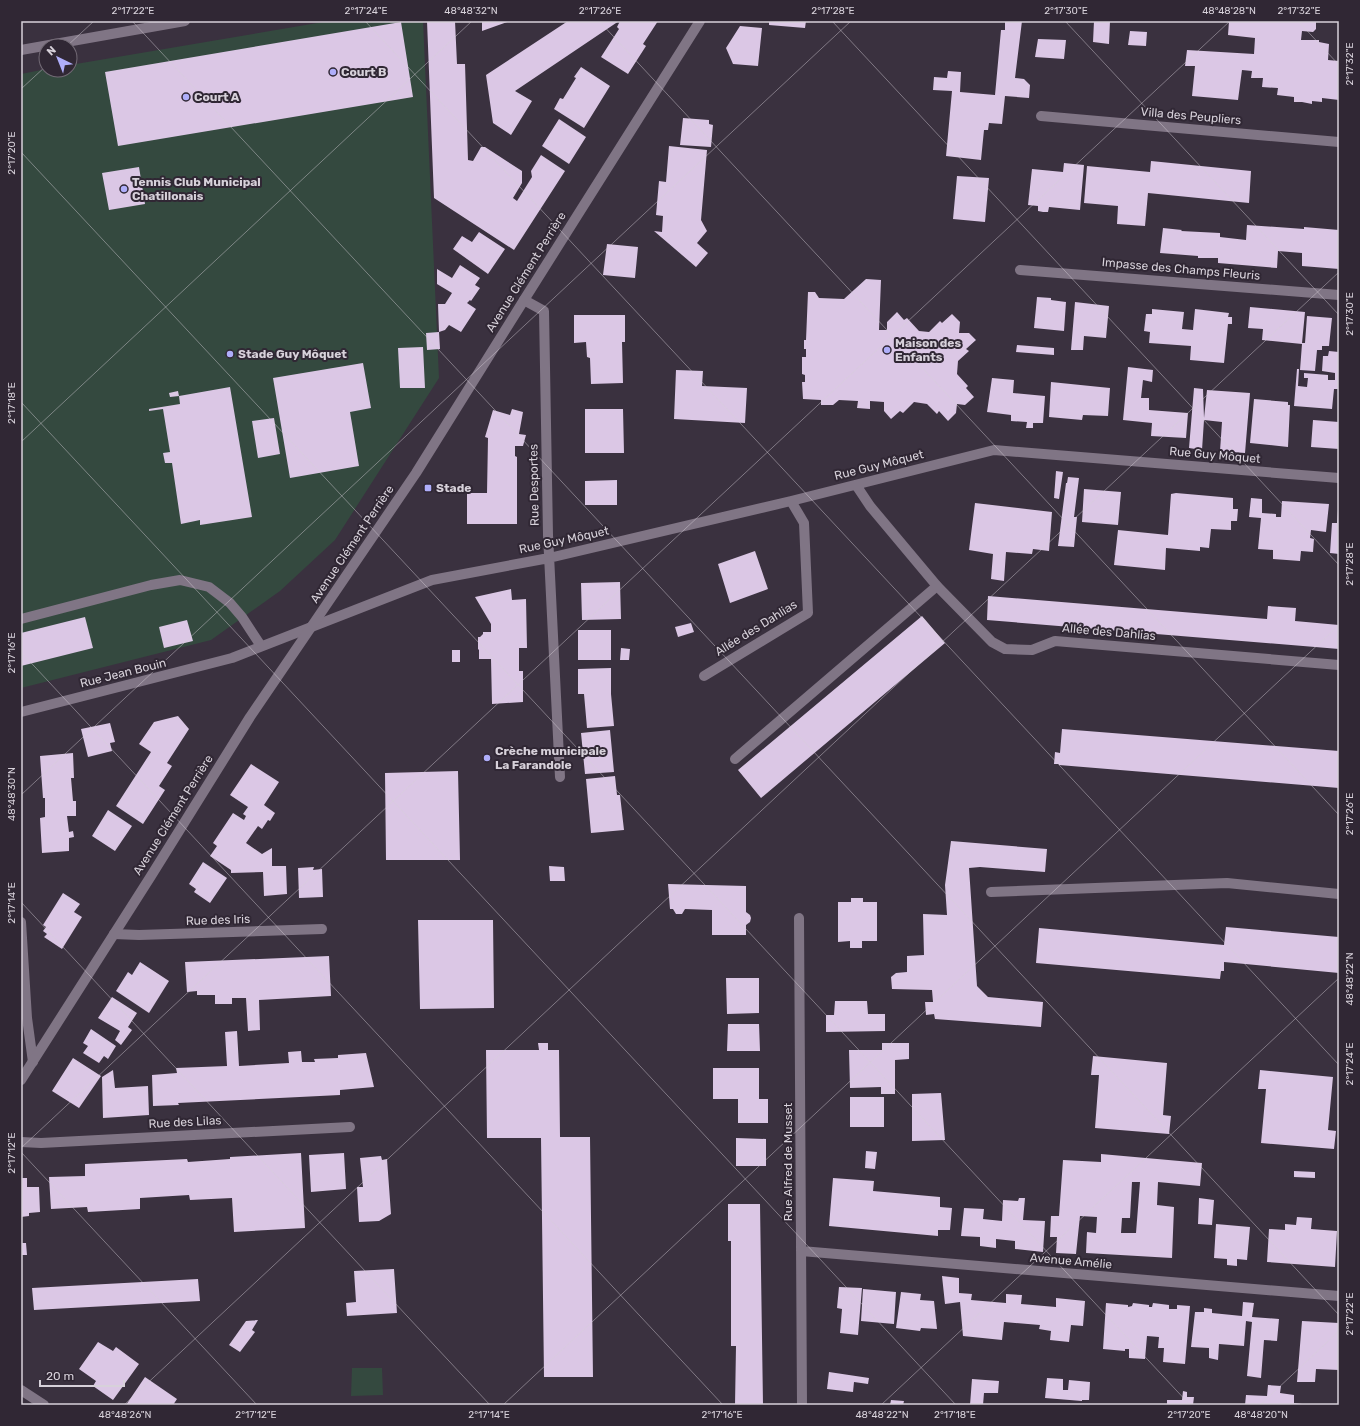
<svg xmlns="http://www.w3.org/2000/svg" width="1360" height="1426" font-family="Rubik,sans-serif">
	<rect width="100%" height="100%" fill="#3a313f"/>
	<!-- green -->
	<path fill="#34493f" d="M329,21H423L439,378L335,540L280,591L211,640L21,688V74L46,69L70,70V65Z
		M352,1368H382L383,1395L351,1396Z"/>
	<!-- building -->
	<path fill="#dbc7e5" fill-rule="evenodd" d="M427,21H455L457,64H465L468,160L473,161L481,147H485L522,171V183L513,198L517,201L532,177L531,171L541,155L565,171L514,250L434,198Z
		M482,21H510L482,31Z
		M568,21H619L515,91L532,101L511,135L493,123L486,75Z
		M620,21H658L643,44L646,46L628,74L601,57L619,29L617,27Z
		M769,21H806L805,28L769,25Z
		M1005,21H1022L1015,78L1024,79L1030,85L1029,98L1005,96L1002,124L989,123L988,130H984L981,160L946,156L952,91L933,90L934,77L947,78L948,71L961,72L960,92L995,95L1001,30H1005Z
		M1094,21H1110L1109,44L1093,42Z
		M1229,21H1316V29L1313,32L1302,31L1301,40H1319V42L1329,44L1328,60L1339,61V100L1322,98V102L1312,101V104L1302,102H1294V97L1277,95L1278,88L1262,87L1263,78H1251L1252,71L1242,70L1238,100L1192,96L1195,66H1185L1187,50L1254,54L1255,38L1228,35Z
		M401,22L413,97L118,146L105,72Z
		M740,26L762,28L758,66L733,64L726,48Z
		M1130,31L1147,32L1146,46L1128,45Z
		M1038,39L1066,40L1064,59L1035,57Z
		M581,67L610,86L584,128L554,109L560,98L563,99L576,78L574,77Z
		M683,118L709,120V124L713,125L711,147L680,145Z
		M559,119L586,137L569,164L542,146Z
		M669,146L707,150L701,220L707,231L697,243L708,253L696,267L654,231L662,232L663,216L656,215L659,181L666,182Z
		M1151,161L1251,171L1249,203L1148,193L1145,226L1117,224L1118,206L1084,203L1087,166L1150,172Z
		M1064,163L1084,165L1080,210L1049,207L1048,212H1043L1038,211V206L1028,205L1032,169L1063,172Z
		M139,167L145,204L109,210L102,173Z
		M957,176L989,178L985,222L953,219Z
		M1247,225L1304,229V227L1339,230V269L1302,266V253L1278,251L1277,268L1218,263V258H1198V256L1160,253L1163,228L1182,230L1181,231L1220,233V237L1246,240Z
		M479,232L505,249L488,274L453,249L462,236L472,242Z
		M607,244L638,247L635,278L603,275Z
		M460,265L480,278L475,285L480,288L471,301L470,300L467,303L476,309L461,332L449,325L445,330L439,332L438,304H445L452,293L437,284V269L452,278Z
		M866,279L881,280L879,330H887V322L897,312L904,320L907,318L919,331L929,332L940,321L942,323L952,314L960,322L959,333H969L976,340L966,349L969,351L958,361L957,374L968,386L966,388L974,397L965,405L957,404L956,413L948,421L939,411L937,414L927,404L914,402L903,413L900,411L891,419L884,411V402L870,401V409L857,408L858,401L839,400L833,405H821V400L803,399L802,382H805V375L802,374V357H806V349H804V340H806L808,292H815L819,298L844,299Z
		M1037,297L1051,298V300L1066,302L1064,331L1034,328Z
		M1075,302L1109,306L1106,338L1084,336L1083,350H1071Z
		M1250,307L1305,312L1302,343H1305L1307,316L1332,318L1329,346H1322V350H1317L1315,371L1300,370L1302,344L1262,340L1263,329L1248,328Z
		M1152,309L1184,312L1182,329L1193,330L1195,309L1229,313L1228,317H1232V324H1228L1224,363L1190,360L1191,346L1149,343L1150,332L1144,331L1146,314H1152Z
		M574,315H625V342H622L623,383L591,384L590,358L587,357L586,342L574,343Z
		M439,332L440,349L427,350L426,333Z
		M1017,345L1054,348V355L1016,352Z
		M423,347L425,388H400L398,348Z
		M1329,351L1339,352V389H1334L1332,409L1294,406L1297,369H1299L1298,386L1307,387L1308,378H1304V373L1328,375V380H1335V373L1322,371L1323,356H1328Z
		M363,363L371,408L350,412L359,466L290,478L273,378Z
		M1128,367L1153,370L1152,382L1143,380L1141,398H1149V410L1188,413L1186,438L1151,436L1152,423L1123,420Z
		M676,370L703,371L702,386L747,388L745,423L674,419Z
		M992,378L1014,380L1013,393L1045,396L1043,423H1033V428H1026L1027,422L1011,421V415L987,412Z
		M1051,382L1110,388L1108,416L1083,415L1082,420L1049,417Z
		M230,387L252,517L200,525V520L181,524L172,463H165L163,453L170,452L163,409L149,411V409L180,404L179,396Z
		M1194,388L1203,389L1204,418L1207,390L1250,393L1245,453L1220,451L1222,422L1204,420L1202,450L1189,448Z
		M178,391L179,396L170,397L169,393Z
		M1254,399L1288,402V405H1290L1288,447L1250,443Z
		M512,409L523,412L519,434L526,435L523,446H515V456L517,457V524H467V493H487L488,438L485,437L493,410L510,415Z
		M585,409H623L624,453H585Z
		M274,418L280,454L258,458L252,421Z
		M1313,420L1339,422V449L1311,447Z
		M1056,471L1063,472L1059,499L1054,498Z
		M1068,477L1079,478L1074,517H1077L1074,547L1058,546L1066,483H1067Z
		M617,480V505H585V481Z
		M1084,489L1121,492L1118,525L1082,522Z
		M1176,493L1233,498V509H1238L1237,521H1231V530L1211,529L1209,548L1200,547V551L1166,548L1165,570L1114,565L1118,530L1168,535L1171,494Z
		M1251,498L1262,499V513L1276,514V517H1281L1282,501L1329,504L1326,532L1311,530L1310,538L1314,539L1313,552L1301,551L1300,561L1273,559V550L1258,549L1261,518L1249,517Z
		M975,503L1052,512L1049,551L1033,549L1032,554L1006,552L1004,581L991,579L993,554L969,550Z
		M1338,510H1339V554L1330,553L1332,523H1337Z
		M755,551L768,589L730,603L718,564Z
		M620,582L621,619L582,620L581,583Z
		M511,589L512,600L526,599L527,648H519V671H523V702L492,704L491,659H479V649L478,650V637H480L483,634V632H491V624L475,597Z
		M988,596L1267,619L1268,606L1296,608L1295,621L1339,625V649L987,620Z
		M922,616L945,643L761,798L738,770Z
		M85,617L93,648L21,666V633Z
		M187,620L193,641L164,648L159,627Z
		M691,623L694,632L678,637L675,627Z
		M578,630H611V660H578Z
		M621,648L630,649L629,660H620Z
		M452,650H460V662H452Z
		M611,668V694L614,726L587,728L584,694H578V669Z
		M178,716L189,729L167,763L172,766L159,786L165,790L143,824L116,806L151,752L139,744L154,722Z
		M110,723L115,742L110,743L112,751L88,757L81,729Z
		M1062,729L1339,751V788L1059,765V764H1054L1055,752L1060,753Z
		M610,730L614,772L585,774L581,733Z
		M73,753L74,778H71L73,801H76V816H67L69,832L73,831L74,837L69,838V851L42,853L40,818L45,817V798H43L40,756Z
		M251,764L279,782L264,805L275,813L270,821L268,820L262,829L258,826L246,843L262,854L272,848V866H286L287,894L264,896L263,872L231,873V870L210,856L217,846L213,843L233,813L244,820L246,816L243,814L248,807L230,795Z
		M458,771L460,860H386L385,773Z
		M615,776L617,795H620L624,830L591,833L586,779Z
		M108,810L132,826L115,851L92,836Z
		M951,841L1047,849L1045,872L980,867L969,868L977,986L988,997L1043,1002L1041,1027L935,1019L934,1014L926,1015L925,1002H933L932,990L892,989L891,977L896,973L907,972V956L924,955L923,914L947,915L945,885Z
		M203,862L227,878L210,903L194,892L196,889L189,884Z
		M549,866L564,867L565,881H550Z
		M314,867L313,870L322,869L323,897L299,898L298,868Z
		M668,884L746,886V912L750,915L751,918L750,922L746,925V935H712V910L685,909L682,914H676L673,909H670Z
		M63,893L80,904L74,912L82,917L62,949L44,937L47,934L43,931L46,927L43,925Z
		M851,898H863V902H877V941H862V948H850V941L838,942V902H851Z
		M418,920H493L494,1008L420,1009Z
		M1226,927L1339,937V973L1224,962V971H1221L1220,979L1036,963L1039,928L1224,945Z
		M329,956L331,996L259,1000L260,1030L248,1031L246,998H232V1004H215V995H197V991L187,992L185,962Z
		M140,962L169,981L149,1013L116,991L128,972L132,975Z
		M726,978H759V1013L727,1014Z
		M112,997L137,1013L128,1027L132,1030L121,1045L115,1040L120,1031L98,1018Z
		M835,1001H867L868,1014H885V1031L826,1032V1015H834Z
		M728,1024H759L760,1051H727Z
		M91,1029L116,1046L108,1059L104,1056L99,1063L83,1053L88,1046L83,1043Z
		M237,1031L239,1066L289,1063L288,1052L301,1051L302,1062H315L314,1059L338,1058V1055L366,1053L374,1087L340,1090V1095L178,1103L179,1105L153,1106L152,1075L177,1073L176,1068L227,1066L225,1032Z
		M538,1043H548V1050H559L560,1137H590L593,1377H544L541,1138H487L486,1050H539Z
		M882,1043H909V1059L895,1060V1094H881V1087L850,1088L849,1050H882Z
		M1093,1056L1167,1063L1163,1115L1171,1116L1169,1134L1095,1128L1099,1075H1091Z
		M73,1058L101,1076L79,1108L52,1091Z
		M713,1068H759V1099H768V1123H738V1099H713Z
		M113,1070L115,1088L148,1086L149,1115L103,1118L102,1077Z
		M1260,1070L1333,1077L1328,1130L1336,1131L1334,1149L1261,1143L1266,1089H1258Z
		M941,1093L945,1140L912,1141V1094Z
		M850,1097H884V1127H850Z
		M736,1138L766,1139V1166H736Z
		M866,1151L877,1152L875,1169L865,1168Z
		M301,1153L305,1228L234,1232L232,1198L190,1200L189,1195L140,1198V1209L88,1212L87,1207L51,1209L49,1177L85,1176V1164L187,1159L188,1162L230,1159V1157Z
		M344,1153L346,1189L311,1192L309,1155Z
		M1101,1154L1202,1163L1200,1186L1158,1182L1157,1205L1174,1207L1172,1258L1086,1253L1087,1232L1096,1233L1097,1217L1080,1216L1076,1254L1056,1253L1057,1237H1050L1051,1216H1059L1063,1160L1101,1162ZM1132,1182H1140L1136,1233H1121L1122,1218H1130Z
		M381,1156L382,1160L387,1159L391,1214L379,1221L359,1222L357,1187H363L360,1158Z
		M1294,1171L1315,1172V1178L1294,1177Z
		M21,1178H27V1187H39L40,1212L29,1213V1216L21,1217Z
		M833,1178L874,1181L873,1191L940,1197V1207L952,1208L950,1230H938V1236L829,1226Z
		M1019,1198H1025L1023,1220L1045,1221L1043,1252L1015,1249V1241L996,1239V1248L980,1246V1237L961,1236L964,1208L984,1209L983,1219L1002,1221L1003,1200L1018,1201Z
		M1199,1198L1214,1200L1212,1225L1198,1224Z
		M728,1204H760L763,1405H735L736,1346H731V1241H728Z
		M1297,1217L1312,1218L1311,1229L1337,1231L1335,1267L1267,1262L1269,1229L1285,1230V1224L1296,1225Z
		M1216,1224L1250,1227L1247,1260L1237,1259V1266L1227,1265V1259L1214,1258Z
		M21,1243H26L27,1255H21Z
		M394,1269L397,1313L347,1316L346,1303L356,1302L354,1271Z
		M942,1276L959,1278V1293L972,1294L971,1300L1006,1303V1294L1022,1295L1021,1304L1056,1307V1298L1085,1301L1083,1326L1071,1325L1069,1342L1050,1340L1051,1331L1039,1329L1040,1325L1004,1322L1002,1340L963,1336L960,1302L945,1304Z
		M198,1279L200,1301L34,1310L32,1288Z
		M839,1287L862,1288L858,1335L840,1333L842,1309L837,1308Z
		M863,1289L896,1292L894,1324L861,1321Z
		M901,1292L921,1294L920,1300L934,1301L937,1329L921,1328L920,1331L896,1328Z
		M1243,1302L1254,1303L1252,1317L1279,1319L1277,1341L1264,1340L1261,1378L1247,1376L1252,1322L1246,1321L1244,1346L1219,1344L1218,1360L1209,1358V1348L1191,1347L1195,1312H1204V1308L1212,1309V1313L1242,1316Z
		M1106,1303L1128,1305V1307L1132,1306L1133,1303L1149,1305V1307H1152L1153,1303L1169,1305V1309H1177V1305L1190,1306L1185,1364L1163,1362L1164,1348H1158L1159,1337L1147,1336L1145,1359L1129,1358V1349H1125V1351L1103,1349Z
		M258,1320L252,1330L255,1332L240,1352L229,1345L246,1321Z
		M1302,1321L1339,1323V1370L1316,1369L1315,1382H1297Z
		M98,1342L113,1351L116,1347L139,1364L113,1400L93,1386L96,1381L79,1369Z
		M829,1372L869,1378L868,1384L854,1382L853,1392L827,1389Z
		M145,1377L177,1399L173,1405H126Z
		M1047,1378L1063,1379V1390H1068L1069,1380L1090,1382L1089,1400H1082V1401L1045,1398Z
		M972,1379L999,1381L998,1393H984L983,1405H970Z
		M1268,1385L1281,1386L1280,1393L1294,1395V1403L1302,1404V1405H1245L1246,1395L1267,1396Z
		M1183,1391L1187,1392V1397H1194L1193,1405H1167V1400H1182Z
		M891,1400L904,1401L903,1405H890Z"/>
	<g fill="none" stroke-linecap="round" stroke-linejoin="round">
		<!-- service -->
		<path stroke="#807585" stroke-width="10" d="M21,619L151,585L180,580L209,587L230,603L242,617L261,646
			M735,759L937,586"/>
		<!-- minor -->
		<path stroke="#807585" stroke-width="10" d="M21,50L185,21
			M1041,116L1339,142
			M1020,270L1339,295
			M524,300L544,311L548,535L560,777
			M856,485L870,506L937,586L992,642L1005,649L1032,650L1055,641L1339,665
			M704,676L808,613L804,523L791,501
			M21,712L232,658L432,580L549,558L791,501L994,450L1339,478
			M991,892L1227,883L1339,894
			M799,918L802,1405
			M21,922L27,1018L33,1062
			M114,934L139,935L322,929
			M21,1142L41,1143L350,1127
			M801,1251L1339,1296
			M21,1390L44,1405"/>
		<!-- tertiary -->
		<path stroke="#807585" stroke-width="10" d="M21,1080L151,876L250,717L416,473L524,300L700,21"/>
	</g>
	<!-- ticks -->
	<path fill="none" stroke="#d7d1da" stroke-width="1" stroke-opacity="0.45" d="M132,21L1339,1315M365,21L1339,1065M599,21L1339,815M832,21L1339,565M1065,21L1339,315M1298,21L1339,65M67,46L94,21M21,89L46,66M21,152L1190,1405M21,402L956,1405M21,442L472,21M21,652L723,1405M21,795L851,21M21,902L490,1405M21,1148L1230,21M21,1152L257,1405M21,1402L24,1405M124,1405L1339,272M503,1405L1339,625M881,1405L1339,978M1260,1405L1339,1331"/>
	<!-- markers -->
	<g fill="#afaefa" stroke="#302734" stroke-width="1.5">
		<circle cx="333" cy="72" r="4"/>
		<circle cx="186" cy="97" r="4"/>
		<circle cx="124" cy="189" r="4"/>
		<circle cx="887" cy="350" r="4"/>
		<circle cx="230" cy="354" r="4"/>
		<rect x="424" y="484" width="8" height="8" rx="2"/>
		<circle cx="487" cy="758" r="4"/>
	</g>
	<g text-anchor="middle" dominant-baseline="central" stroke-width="4" stroke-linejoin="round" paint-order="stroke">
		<!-- poi labels -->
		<g font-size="12" font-weight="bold" fill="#d7d1da" stroke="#302734" text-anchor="start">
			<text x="341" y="72">Court B</text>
			<text x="194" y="97">Court A</text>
			<text x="132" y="182">Tennis Club Municipal<tspan x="132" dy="14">Chatillonais</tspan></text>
			<text x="895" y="343">Maison des<tspan x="895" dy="14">Enfants</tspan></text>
			<text x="238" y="354">Stade Guy Môquet</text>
			<text x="436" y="488">Stade</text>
			<text x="495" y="751">Crèche municipale<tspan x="495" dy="14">La Farandole</tspan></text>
		</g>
		<!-- street labels -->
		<g font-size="12" fill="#d7d1da" stroke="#302734">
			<text transform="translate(1191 116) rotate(5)">Villa des Peupliers</text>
			<text transform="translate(1181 269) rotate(5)">Impasse des Champs Fleuris</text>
			<text transform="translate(526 272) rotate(-58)">Avenue Clément Perrière</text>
			<text transform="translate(1215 455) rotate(5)">Rue Guy Môquet</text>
			<text transform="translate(879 465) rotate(-14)">Rue Guy Môquet</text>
			<text transform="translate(534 485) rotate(-91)">Rue Desportes</text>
			<text transform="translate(564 540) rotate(-12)">Rue Guy Môquet</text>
			<text transform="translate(352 544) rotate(-56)">Avenue Clément Perrière</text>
			<text transform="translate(756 628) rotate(-32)">Allée des Dahlias</text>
			<text transform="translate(1109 632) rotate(5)">Allée des Dahlias</text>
			<text transform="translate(123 673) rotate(-14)">Rue Jean Bouin</text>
			<text transform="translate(173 815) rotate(-58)">Avenue Clément Perrière</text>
			<text transform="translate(218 920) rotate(-2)">Rue des Iris</text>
			<text transform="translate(185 1122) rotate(-3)">Rue des Lilas</text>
			<text transform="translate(788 1162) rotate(-90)">Rue Alfred de Musset</text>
			<text transform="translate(1071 1261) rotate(5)">Avenue Amélie</text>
		</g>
	</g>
	<!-- border -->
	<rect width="1360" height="1426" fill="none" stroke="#302734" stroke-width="44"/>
	<!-- north arrow -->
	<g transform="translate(58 58) rotate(317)"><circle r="19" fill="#302734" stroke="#736b76"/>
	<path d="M0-3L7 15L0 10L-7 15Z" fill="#afaefa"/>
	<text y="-6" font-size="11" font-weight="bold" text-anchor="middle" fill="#d7d1da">N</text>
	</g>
	<!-- scale -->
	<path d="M40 1380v6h84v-6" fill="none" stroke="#d7d1da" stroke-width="2"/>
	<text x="46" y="1380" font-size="12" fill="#d7d1da" stroke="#302734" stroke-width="3" paint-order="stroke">20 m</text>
	<rect x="22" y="22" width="1316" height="1382" fill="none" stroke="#d7d1da" stroke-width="1.5"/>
	<g font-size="10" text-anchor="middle" fill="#d7d1da">
		<text x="133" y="14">2°17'22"E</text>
		<text x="366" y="14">2°17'24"E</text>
		<text x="471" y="14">48°48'32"N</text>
		<text x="600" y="14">2°17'26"E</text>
		<text x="833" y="14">2°17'28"E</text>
		<text x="1066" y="14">2°17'30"E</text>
		<text x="1229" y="14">48°48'28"N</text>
		<text x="1299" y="14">2°17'32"E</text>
		<text transform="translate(1349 64) rotate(-90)" y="4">2°17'32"E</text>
		<text transform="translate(11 153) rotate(-90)" y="4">2°17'20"E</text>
		<text transform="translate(1349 314) rotate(-90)" y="4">2°17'30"E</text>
		<text transform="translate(11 403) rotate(-90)" y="4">2°17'18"E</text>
		<text transform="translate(1349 564) rotate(-90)" y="4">2°17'28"E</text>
		<text transform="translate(11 653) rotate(-90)" y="4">2°17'16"E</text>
		<text transform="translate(11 794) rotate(-90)" y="4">48°48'30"N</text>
		<text transform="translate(1349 814) rotate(-90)" y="4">2°17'26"E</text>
		<text transform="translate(11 903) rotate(-90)" y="4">2°17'14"E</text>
		<text transform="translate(1349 979) rotate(-90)" y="4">48°48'22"N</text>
		<text transform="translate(1349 1064) rotate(-90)" y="4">2°17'24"E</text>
		<text transform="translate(11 1153) rotate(-90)" y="4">2°17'12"E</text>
		<text transform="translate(1349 1314) rotate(-90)" y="4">2°17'22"E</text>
		<text x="125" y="1418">48°48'26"N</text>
		<text x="256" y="1418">2°17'12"E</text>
		<text x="489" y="1418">2°17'14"E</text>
		<text x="722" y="1418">2°17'16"E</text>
		<text x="882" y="1418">48°48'22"N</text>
		<text x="955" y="1418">2°17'18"E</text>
		<text x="1189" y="1418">2°17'20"E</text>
		<text x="1261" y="1418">48°48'20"N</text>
	</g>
</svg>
